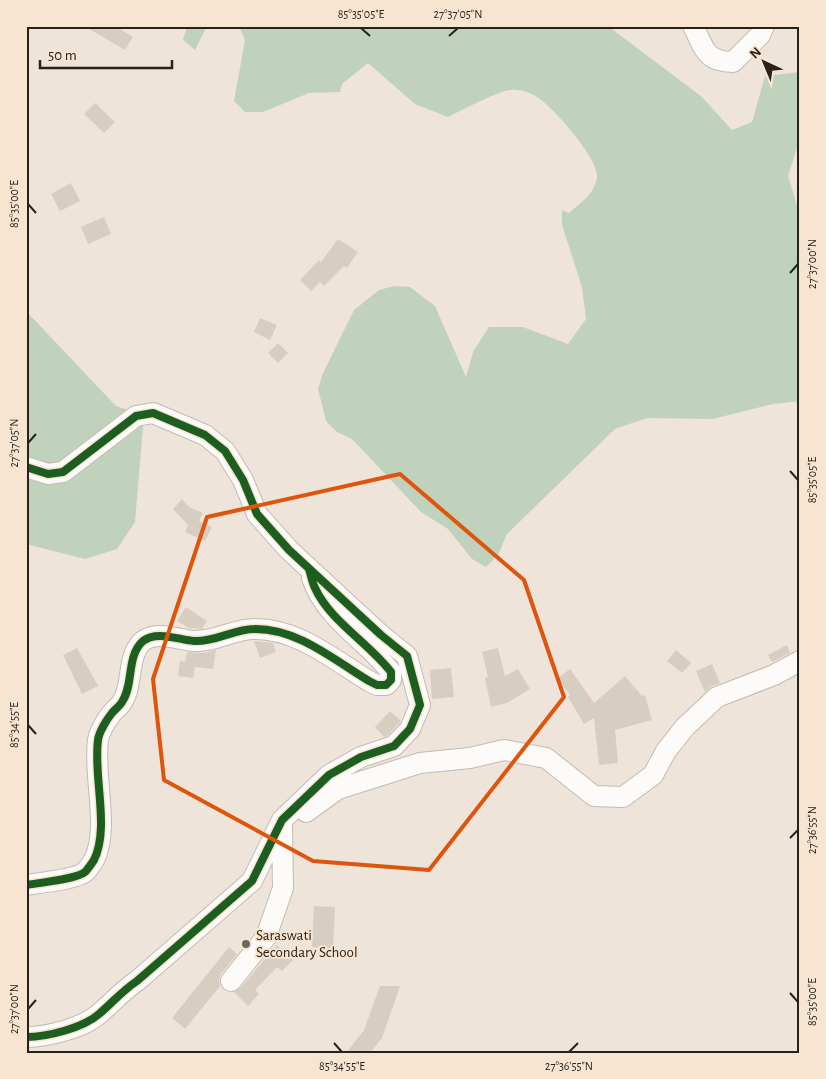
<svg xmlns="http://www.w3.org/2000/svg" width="826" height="1079" font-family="'Alegreya Sans',sans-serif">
	<rect width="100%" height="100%" fill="#efe4d9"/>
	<!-- forest -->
	<path fill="#c1d2bc" d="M187,26H207L195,50L183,40Z
		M239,26H608L702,97L732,130L752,122L765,76L800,72V138L788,176L800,215V401L773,404L713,419L647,418L615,429L507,534L498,555L486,567L472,559L448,529L421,512L352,439L337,432L326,421L318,389L323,373L354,310L379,290L394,286L410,287L435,306L466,377L473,352L489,327H523L568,344L586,319L582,287L562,225V210L569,213C581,202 593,196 597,178C600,160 555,110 540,99C532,93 521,89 511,90C501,90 460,111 448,117L415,104L368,63L342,84L340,92L309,93L263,112H245L234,101L245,40Z
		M26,311L116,406L144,415L135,522L117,549L85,559L26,544Z"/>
	<!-- building -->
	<path fill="#d8cdc1" d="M84,26H115L133,37L125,50Z
		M95,103L115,122L104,133L84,114Z
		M71,183L80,201L60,211L51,194Z
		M104,217L111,234L88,244L81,227Z
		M338,239L358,252L347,268L344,266L324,286L320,282L311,291L300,280L319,260L321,262Z
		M260,318L277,325L270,340L254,332Z
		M278,343L288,353L278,363L268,353Z
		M182,499L189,507L203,513L199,521L212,527L205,541L185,532L188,525L173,509Z
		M186,607L207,621L202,629L189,628L177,621Z
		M254,641L273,643L276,652L260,658Z
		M787,645L790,653L772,662L768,655Z
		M77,648L98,686L82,694L63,655Z
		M498,648L505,676L518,669L530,689L507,703L491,707L485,678L488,677L482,652Z
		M216,650L213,669L195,667L193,678L178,676L180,661L185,662L187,652L203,653Z
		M676,650L691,663L682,673L667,661Z
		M712,664L720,683L712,686L705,692L696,671Z
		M451,668L454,697L432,699L430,670Z
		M570,669L594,703L625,676L642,696L645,695L652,720L615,730L618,763L599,765L594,718L584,724L568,697L570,695L558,678Z
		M390,711L401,721L387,736L384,737L375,727Z
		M314,906L335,907L333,948L312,947Z
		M277,945L293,960L282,971L277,967L255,990L259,994L248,1006L234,992L240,988Z
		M229,947L237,954L221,974L219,980L220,986L185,1029L172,1018Z
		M380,986H400L382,1038L370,1053H346L364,1030Z"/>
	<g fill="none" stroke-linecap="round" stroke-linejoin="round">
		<defs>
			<path id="minor" d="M693,26C705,49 704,61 733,62L760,35L764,26
				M26,467L48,474L63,472L136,416L153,413L205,435L225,451L243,480L257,514L289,550L381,635L407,656L420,705L410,729L394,746L361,757L329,775L282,820L252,881L137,981C122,991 112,1003 99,1014C83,1028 47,1037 26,1037
				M306,812L338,789L420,763L470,758L504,750L546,758L594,796L623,797L653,775L666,751L685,727L717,697L774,675L800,661
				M26,885C38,883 77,879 85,872C88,869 92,863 94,860C110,828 93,776 98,740C99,732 107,719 112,713C115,709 120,706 122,702C134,685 126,656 143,641C157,630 179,640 194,641C216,642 234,629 254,629C297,628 334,660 369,681L377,685H386L391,680V672C366,640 325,618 312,578
				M231,981L266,937L283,888L282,824"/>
		</defs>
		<!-- minor casing -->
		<use href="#minor" stroke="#c3bbb2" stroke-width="22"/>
		<!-- minor -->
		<use href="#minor" stroke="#fdfbf9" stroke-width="20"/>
		<defs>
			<path id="cycleway" d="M26,467L48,474L63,472L136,416L153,413L205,435L225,451L243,480L257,514L289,550L381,635L407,656L420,705L410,729L394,746L361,757L329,775L282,820L252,881L137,981C122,991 112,1003 99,1014C83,1028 47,1037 26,1037
				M26,885C38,883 77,879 85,872C88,869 92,863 94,860C110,828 93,776 98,740C99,732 107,719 112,713C115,709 120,706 122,702C134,685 126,656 143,641C157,630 179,640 194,641C216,642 234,629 254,629C297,628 334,660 369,681L377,685H386L391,680V672C369,643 330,621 315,588C312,582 311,575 309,569"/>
		</defs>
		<!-- cycleway casing -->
		<use href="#cycleway" stroke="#f7e4d1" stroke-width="11"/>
		<!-- cycleway -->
		<use href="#cycleway" stroke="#1b5e20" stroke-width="8"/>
	</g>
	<!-- marked area -->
	<path fill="none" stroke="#de560d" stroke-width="4" stroke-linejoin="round" d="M400,474L524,580L564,697L429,870L313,861L164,780L153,679L207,517Z"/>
	<!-- ticks -->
	<path fill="none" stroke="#29221b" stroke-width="2" d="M361,28L370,36M449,36L458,28M28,204L36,213M790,273L798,264M28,443L36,434M790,471L798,480M28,725L36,734M790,838L798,830M790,993L798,1002M28,1009L36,1000M334,1043L342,1052M569,1052L578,1043"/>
	<!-- markers -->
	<circle fill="#6e665e" stroke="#f7e4d1" stroke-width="2" cx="246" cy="944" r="5"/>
	<g text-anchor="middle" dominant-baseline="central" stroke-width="4" stroke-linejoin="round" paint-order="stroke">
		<!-- poi labels -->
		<g font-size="15" fill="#29221b" stroke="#f7e4d1" text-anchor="start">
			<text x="256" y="935">Saraswati<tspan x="256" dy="17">Secondary School</tspan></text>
		</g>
	</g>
	<!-- border -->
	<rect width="826" height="1079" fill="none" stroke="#f7e4d1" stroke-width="55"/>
	<!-- north arrow -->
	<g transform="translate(764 62) rotate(316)" stroke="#f7e4d1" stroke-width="4" paint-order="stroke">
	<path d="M0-4L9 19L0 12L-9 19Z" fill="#29221b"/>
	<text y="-8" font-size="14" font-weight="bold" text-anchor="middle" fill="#29221b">N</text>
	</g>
	<!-- scale -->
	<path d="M40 60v8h132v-8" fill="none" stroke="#29221b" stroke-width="2.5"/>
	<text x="48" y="60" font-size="15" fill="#29221b" stroke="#f7e4d1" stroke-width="4" paint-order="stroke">50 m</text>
	<rect x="28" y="28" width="770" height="1024" fill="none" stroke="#29221b" stroke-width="2"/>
	<g font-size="12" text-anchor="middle" fill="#29221b">
		<text x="361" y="18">85°35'05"E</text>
		<text x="458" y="18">27°37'05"N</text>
		<text transform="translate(14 204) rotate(-90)" y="4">85°35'00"E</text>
		<text transform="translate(812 264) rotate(-90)" y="4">27°37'00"N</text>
		<text transform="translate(14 443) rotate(-90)" y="4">27°37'05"N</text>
		<text transform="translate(812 480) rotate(-90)" y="4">85°35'05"E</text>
		<text transform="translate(14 725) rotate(-90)" y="4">85°34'55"E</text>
		<text transform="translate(812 830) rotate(-90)" y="4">27°36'55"N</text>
		<text transform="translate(812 1002) rotate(-90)" y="4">85°35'00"E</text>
		<text transform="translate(14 1009) rotate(-90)" y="4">27°37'00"N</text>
		<text x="342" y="1070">85°34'55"E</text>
		<text x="569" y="1070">27°36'55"N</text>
	</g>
</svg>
